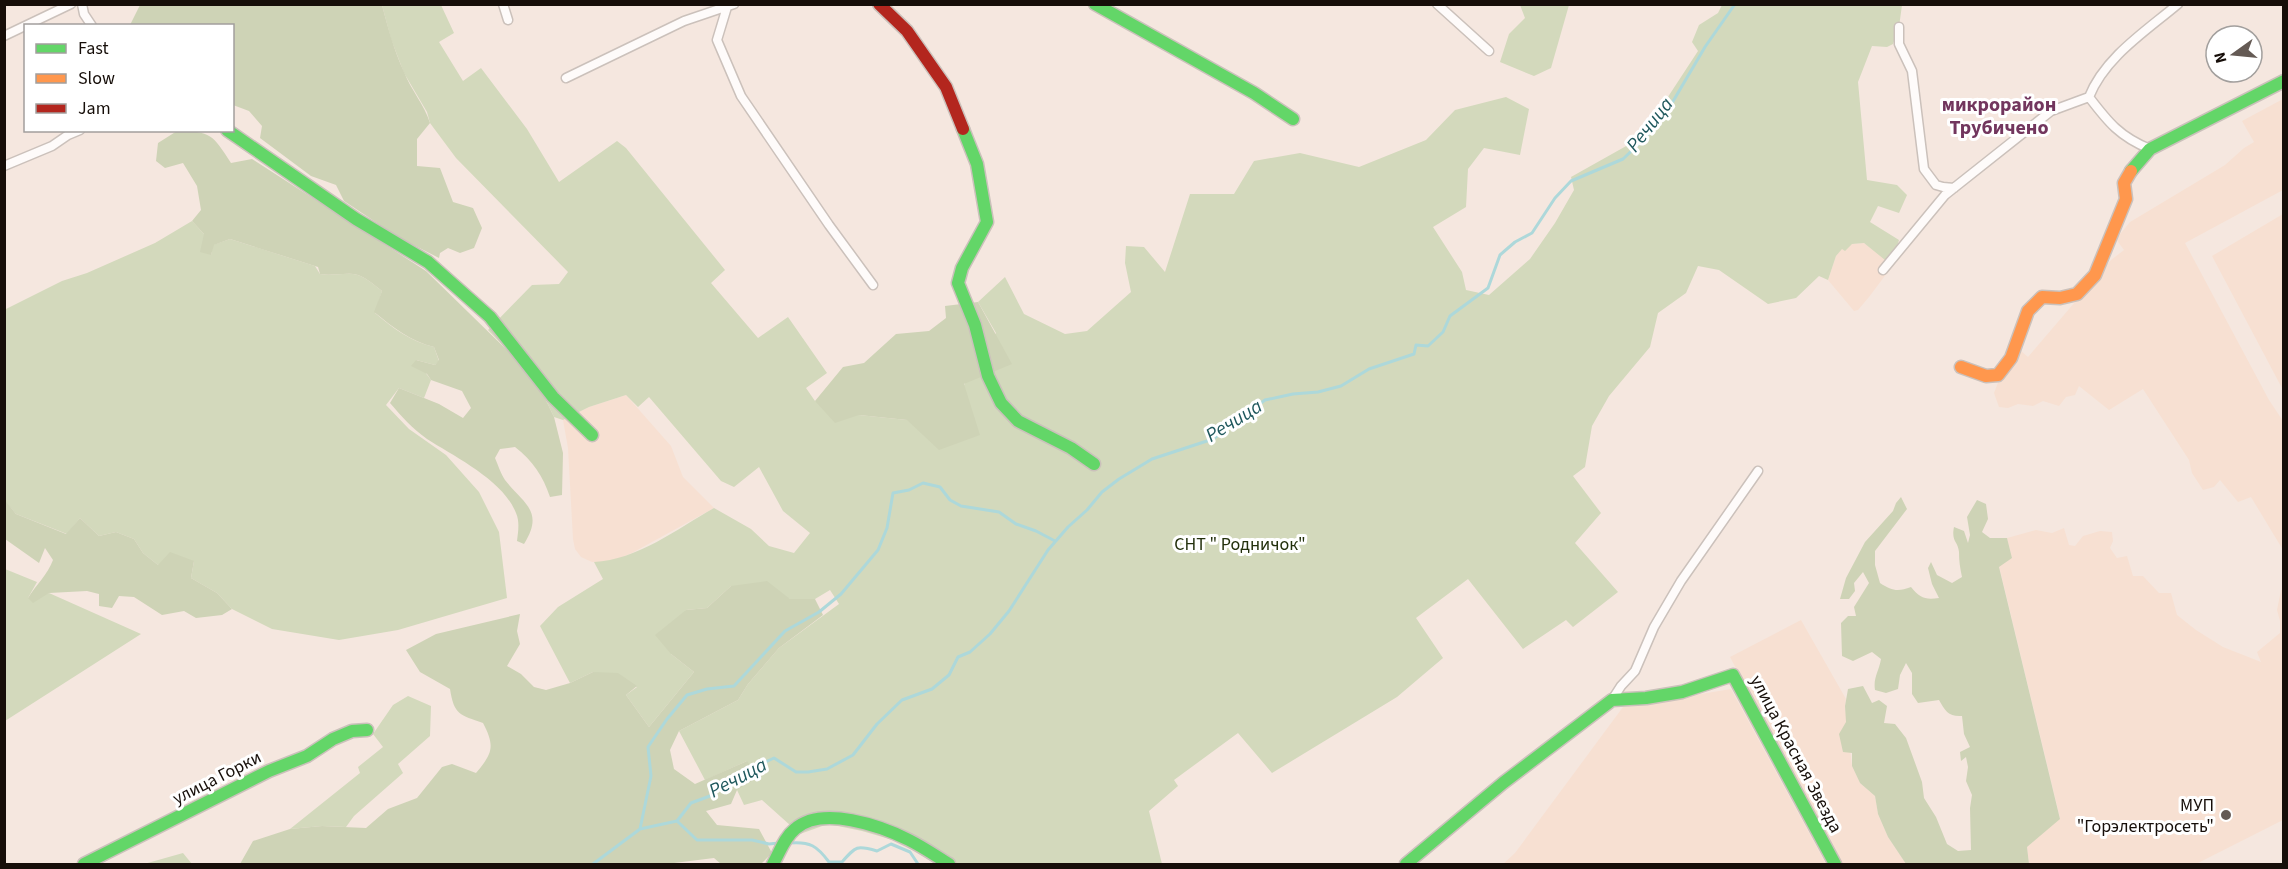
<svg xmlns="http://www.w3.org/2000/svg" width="2288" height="869" font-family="'Source Sans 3',sans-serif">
	<rect width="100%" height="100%" fill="#f5e7df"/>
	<!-- built -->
	<path fill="#f7e0d2" d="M2283,99V190L2185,243L2269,400L2283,421V550L2251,497L2238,502L2220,480L2214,487L2203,490L2192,473L2189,460L2143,389L2109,410L2079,386L2075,395L2066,397L2059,406L2043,401L2033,406L2018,404L2008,408L1999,407L1994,393L1999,380L2020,350L2028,357L2111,260L2124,250L2116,239L2130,222L2225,165L2244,148L2254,142L2242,121Z
		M2283,214V390L2212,256Z
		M1864,243L1893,265L1869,297L1858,310L1854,311L1828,280L1836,256L1842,248L1852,244Z
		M626,395L671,446L683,477L714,508L632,553L611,562H592L581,557L575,549L573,539L568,448L563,420L589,407Z
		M2064,528L2069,545L2075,546L2083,536L2100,531L2112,532L2113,541L2110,548L2117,558L2127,556L2133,576H2143L2159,593H2171L2177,615L2196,630L2223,647L2261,662L2257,652L2280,633V621L2277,610L2281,590H2283V820L2196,864H2029L2027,847L2060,818L1999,566L2012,558L2007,538L2036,530L2052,533Z
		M1801,620L1846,699L1845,706L1852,766L1860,783L1875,796L1878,814L1888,837L1906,864H1839L1730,657Z
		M1731,689L1826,864H1503L1515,853L1623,707Z"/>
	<!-- green -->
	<path fill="#d3d9bc" d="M382,5H441L454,33L439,42L463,81L481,68L527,129L559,182L617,141L626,148L725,270L711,283L758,338L788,317L827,373L806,388L815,401L859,415L907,420L964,385L996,333L978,302L1005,277L1024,314L1065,334L1087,331L1131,292L1125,263L1126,246L1144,247L1165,272L1190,194H1234L1254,161L1300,153L1359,167L1426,140L1455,110L1506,97L1529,109L1520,155L1484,148L1468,169L1466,207L1433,227L1462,272L1466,290L1489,295L1530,259L1555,223L1574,190L1571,177L1628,145L1662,106L1698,51L1692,42L1699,25L1718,13L1722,5H1902L1899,27L1893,44L1887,47L1872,46L1858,82L1867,180L1897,185L1907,195L1899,213L1878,206L1870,222L1899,240L1896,250L1885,260L1864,243L1852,244L1845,251L1842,249L1836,256L1828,280L1819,276L1796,298L1768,304L1719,270L1698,266L1686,293L1658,313L1650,347L1609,396L1592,426L1585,467L1573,476L1601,513L1575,543L1618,592L1573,627L1566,620L1523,649L1468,579L1416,618L1443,658L1397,697L1272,773L1238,733L1174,780L1178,786L1149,811L1162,864H935L903,843L862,831L828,824L800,834L762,800L744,805L737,790L747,761L705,780L679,731L738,700L748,684L779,648L839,604L830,590L815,599H790L731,586L707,608L686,610L671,654L694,672L649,727L626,695L637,687L593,672L570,683L540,626L558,607L603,579L594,562C637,560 677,529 714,508L751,529L769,546L794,553L810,533L783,511L759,467L734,487L721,481L649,397L638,407L626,395L589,407L563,420L554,417L540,388L512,355L488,330L532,285L559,284L568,272L456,158L430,123L427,112L404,73L391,39Z
		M1520,5H1569L1551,68L1534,76L1500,62L1509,34L1525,18Z
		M192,221L204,234L211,255L213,245L230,239L315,266L320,274C331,276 342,273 353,274C364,275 374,285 382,291L375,313C394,329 410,341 434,347L439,361L435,365L416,360L431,380L424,398L399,388L386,405L409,429L446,455L479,492L499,532L507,598L398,630L339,640L272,629L232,609L217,593L191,578L194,561L158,565L143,553L134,539L116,532L99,536L80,518L67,534L16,514L5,501L4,310L62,281L87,273L155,243Z
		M5,569L37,582L28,598L49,593L141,634L5,721Z
		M408,696L431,706L430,736L398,764L403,773L354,816L346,827L322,826L290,829L360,773L358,767L383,747L373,734L393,705Z
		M183,853L192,864H144Z"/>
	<!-- forest -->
	<path fill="#ced3b6" d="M140,5H382C388,28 394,50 404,72C411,90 424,104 430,123L417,139V166L440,168L453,202L473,208L482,228L474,248L460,253L448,248L440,253L439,258L398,237L344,201L336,185L311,176L260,138L262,126L249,111L233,105L232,26L130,25Z
		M177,131C211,131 213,135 231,163L252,159L426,271L512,355L540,388L554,417L563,453L562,495L550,497C543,476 533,461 515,447L500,449L495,458C498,465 501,474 505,480C523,503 545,511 524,544L517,541C518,532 520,522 516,513C503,480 455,457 427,439C413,429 401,416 390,403L399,388L439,404L463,418L471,408L462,391L431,380L427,374L411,366L416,360L435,365L439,360L434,347C410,341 394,328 374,312L382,291C374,285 364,275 353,274C342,273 331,276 320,274L318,267L230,239L214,245L211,255L200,252L204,234L192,221L201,210L197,186L183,163L165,168L156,161L158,143Z
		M978,302L1012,364L964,384L980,435L939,450L907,420L859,415L835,423L815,401L843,367L864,363L896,334L929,331L946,318L945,306Z
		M1901,497L1907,509L1875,551V565L1880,583C1892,591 1898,592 1911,587C1920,598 1925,600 1939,598L1932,584L1928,568L1931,562L1937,575L1952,583L1962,577C1960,568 1959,561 1959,552C1958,541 1951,542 1954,527L1964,531L1968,543L1970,535L1967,517L1977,500L1986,504L1988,519L1982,532L1990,538H2007L2012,558L1999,567L2060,819L2027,847L2029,864H1906L1888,837L1878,814L1875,796L1860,783L1852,766V753L1843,752L1839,734L1846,722L1845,706L1848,689L1863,686L1872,703L1879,700L1887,706L1884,723L1895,724L1906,738L1922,782L1924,798L1936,817L1947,844L1958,851L1971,850L1970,808L1972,795L1966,781L1968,767L1966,757L1961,761L1960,752L1970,747L1964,734L1962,716C1949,717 1945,711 1939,700L1918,703L1912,694V673L1906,663L1900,675L1898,689L1886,693L1875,690C1873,678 1879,671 1881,659L1872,652L1853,661L1842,656L1841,623L1848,616H1856L1854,607L1869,583L1863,572L1854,583L1855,591L1849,599H1840L1846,578L1865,542L1893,511L1896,503Z
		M4,499L16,514L66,534L80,518L99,536L116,532L134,539L143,553L158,565L170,552L194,561L191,578L217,593L232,609L222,615L196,618L184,611L162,615L134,597L119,596L112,608L99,606V594L87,591L49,593L33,603L28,598C36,585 48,574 53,560L45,548L39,563L5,539Z
		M767,581L790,599H815L823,615L779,648L748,684L738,700L679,731L670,750L674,769L695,784L747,761L758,777L737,790L731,804L706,811L717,825L759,829L772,853L761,864H721L714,858L666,864H240L253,841L290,829L322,826L366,828L388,809L417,798L442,767L452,764L476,773C493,753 495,746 483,723C460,715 454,715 450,689L420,672L406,650L436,634L520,614L517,631L520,644L507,666L521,674L534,687L546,690L570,683L593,672L618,673L637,686L626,695L649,727L694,672L671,654L655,635L686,610L707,608L731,586Z"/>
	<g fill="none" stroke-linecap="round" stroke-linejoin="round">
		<!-- stream -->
		<path stroke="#add8da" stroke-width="3" d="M677,821L697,840H752L769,844L779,843
			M640,829L651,776L648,747L667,719L687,695L707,689L734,686L785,631L819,612L841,594L878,550L887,528L893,493L909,490L923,483L940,487L950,500L961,506L999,512L1016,524L1036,531L1055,541
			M789,843C810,841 817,846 829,862H842C856,846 857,845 877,851L891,844L910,852L918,864
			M593,864L640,829L677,821L691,803L710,796L724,784L746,775L759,765L774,758L796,772H808L827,769L853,755L877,724L902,700L932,689L949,675L958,657L970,652L990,634L1009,611L1048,550L1068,527L1087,510L1102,492L1119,479L1152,459L1213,439L1265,400L1293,394L1318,392L1341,386L1369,369L1414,354L1416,345L1428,346L1443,332L1450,316L1488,288L1500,255L1515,242L1532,233L1555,198L1571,181L1623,159L1646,137L1672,103L1705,47L1735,4"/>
		<defs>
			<path id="street" d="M82,4L84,14L92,26
				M503,4L508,20
				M1437,4L1489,51
				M727,7L717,40L741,96L829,225L873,285
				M1899,27V44L1912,71L1924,169L1936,185L1943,187L1954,188
				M4,36L71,4
				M566,78L684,21L734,4
				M2089,97C2108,122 2120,137 2150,149
				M4,166L52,146L68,135L80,130
				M1883,270L1945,195L2051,111L2089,97C2105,57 2146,31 2178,4
				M1612,700L1621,686L1635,671L1654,627L1681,581L1758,471"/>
			<path id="fast" d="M1095,4L1254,93L1293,119
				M963,129L977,164L987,222L962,268L958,283L975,325L988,376L1001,403L1018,421L1071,448L1094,464
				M227,130L356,219L428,262L490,317L553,397L592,435
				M2131,171L2150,149L2284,81
				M84,864L269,771L307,756L333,739L352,731L367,730
				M773,864C780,852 784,838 795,829C822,805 881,826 909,840C923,847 936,856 949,864
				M1406,864L1503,783L1612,700L1646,698L1682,692L1733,675L1835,864"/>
			<path id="slow" d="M1961,367L1986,376L1998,375L2011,358L2028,311L2042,297L2060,298L2077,294L2095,275L2126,199L2124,183L2131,171"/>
			<path id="jam" d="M879,4L907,31L946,87L963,129"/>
		</defs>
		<!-- street casing -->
		<use href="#street" stroke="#cbc1bb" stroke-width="11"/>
		<!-- fast casing -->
		<use href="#fast" stroke="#cbc1bb" stroke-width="15"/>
		<!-- slow casing -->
		<use href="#slow" stroke="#cbc1bb" stroke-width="15"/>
		<!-- jam casing -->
		<use href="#jam" stroke="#cbc1bb" stroke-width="15"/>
		<!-- street -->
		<use href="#street" stroke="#fefbfa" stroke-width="8"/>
		<!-- fast -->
		<use href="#fast" stroke="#63d668" stroke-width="12"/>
		<!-- slow -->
		<use href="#slow" stroke="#ff974d" stroke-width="12"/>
		<!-- jam -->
		<use href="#jam" stroke="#b3261e" stroke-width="12"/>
	</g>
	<!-- markers -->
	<circle fill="#645a54" stroke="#fff" stroke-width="2" cx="2226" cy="815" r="6"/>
	<g text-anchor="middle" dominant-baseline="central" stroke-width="6" stroke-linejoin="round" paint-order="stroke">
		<!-- park labels -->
		<g font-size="18" fill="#23300c" stroke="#fff">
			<text x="1240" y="544">СНТ " Родничок"</text>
		</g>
		<!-- street labels -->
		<g font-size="18" fill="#160e09" stroke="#fff">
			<text transform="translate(1796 754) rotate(62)">улица Красная Звезда</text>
			<text transform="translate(217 778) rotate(-27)">улица Горки</text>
		</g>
		<!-- poi labels -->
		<g font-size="18" fill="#160e09" stroke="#fff" text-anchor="end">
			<text x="2214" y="805">МУП<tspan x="2214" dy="21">"Горэлектросеть"</tspan></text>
		</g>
		<!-- neighbourhood labels -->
		<g font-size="20" font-weight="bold" fill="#72365e" stroke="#fff">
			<text x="1999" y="105">микрорайон<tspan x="1999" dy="23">Трубичено</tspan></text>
		</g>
		<!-- water labels -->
		<g font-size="20" font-style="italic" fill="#1f585d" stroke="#fff">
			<text transform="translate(1650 125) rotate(-52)">Речица</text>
			<text transform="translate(1234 421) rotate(-32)">Речица</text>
			<text transform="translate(738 778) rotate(-28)">Речица</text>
		</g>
	</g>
	<!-- border -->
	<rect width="2288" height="869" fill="none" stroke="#160e09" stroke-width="12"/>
	<!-- legend -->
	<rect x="24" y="24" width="210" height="108" fill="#ffffff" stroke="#a29f9d" stroke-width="1.5"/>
	<rect x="36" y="44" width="30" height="9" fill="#63d668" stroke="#a29f9d" stroke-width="1.5"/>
	<text x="78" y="54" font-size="18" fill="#160e09">Fast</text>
	<rect x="36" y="74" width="30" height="9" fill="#ff974d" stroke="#a29f9d" stroke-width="1.5"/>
	<text x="78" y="84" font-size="18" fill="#160e09">Slow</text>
	<rect x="36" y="104" width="30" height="9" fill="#b3261e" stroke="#a29f9d" stroke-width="1.5"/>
	<text x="78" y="114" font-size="18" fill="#160e09">Jam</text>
	<!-- north arrow -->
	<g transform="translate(2234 54) rotate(255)"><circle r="28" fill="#ffffff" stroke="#a29f9d" stroke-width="1.5"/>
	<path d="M0-4.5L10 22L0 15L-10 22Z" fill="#645a54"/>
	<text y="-9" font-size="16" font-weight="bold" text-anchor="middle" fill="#160e09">N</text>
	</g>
</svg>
